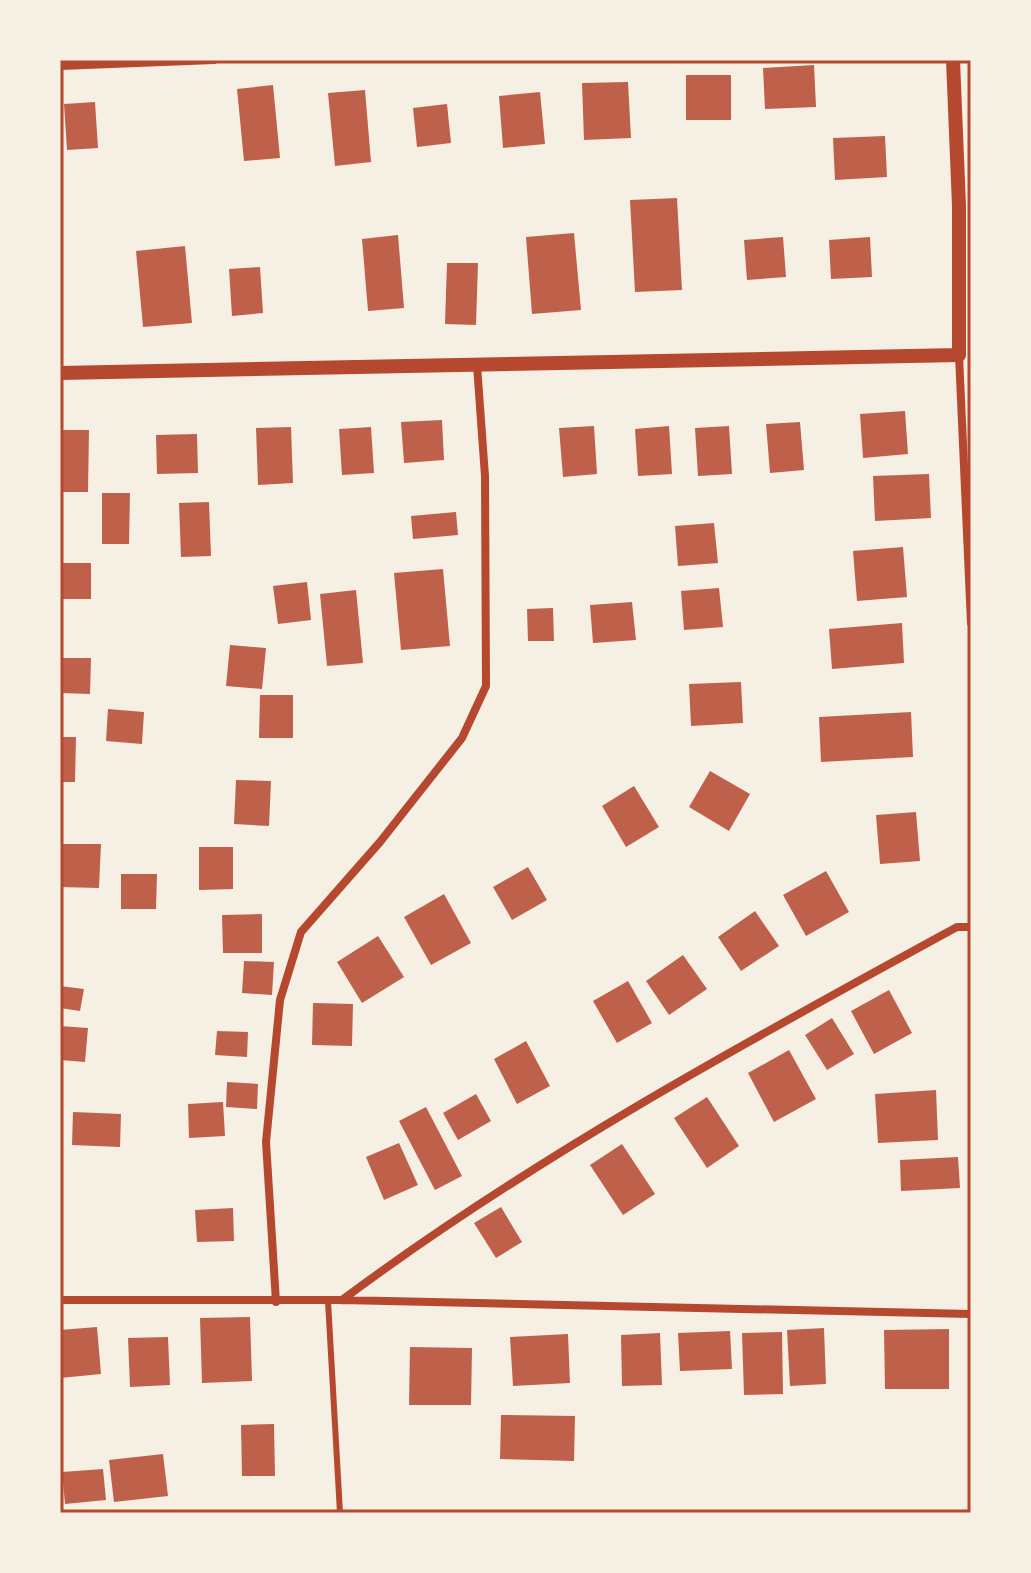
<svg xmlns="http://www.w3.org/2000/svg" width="1031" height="1573" font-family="'Noto Serif',serif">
	<rect width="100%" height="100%" fill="#f6efe4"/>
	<!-- building -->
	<path fill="#bf614a" d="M814,65L816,107L765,109L763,68Z
		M686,75H731V120H686Z
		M628,82L631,138L584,140L582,83Z
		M273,85L280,158L244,161L237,89Z
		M365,90L371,162L335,166L328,93Z
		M540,92L545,144L503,148L499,96Z
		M95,102L98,148L67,150L64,104Z
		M447,104L451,143L417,147L413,108Z
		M885,136L887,177L835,180L833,138Z
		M677,198L682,290L635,292L630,200Z
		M574,233L581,310L532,314L526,237Z
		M398,235L404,308L368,311L362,239Z
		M783,237L786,277L747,280L744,240Z
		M870,237L872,277L831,279L829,240Z
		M185,246L192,323L143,327L136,251Z
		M447,263H478L476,325L445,324Z
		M260,267L263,313L232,316L229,269Z
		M905,411L908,454L863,458L860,414Z
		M442,420L444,460L404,463L401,422Z
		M800,422L804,470L770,473L766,424Z
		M594,426L597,474L563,477L559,428Z
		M669,426L672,474L638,476L635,429Z
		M729,426L732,474L698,476L695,428Z
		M291,427L293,483L258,485L256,428Z
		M371,427L374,473L342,475L339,429Z
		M60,430H89L88,492H60Z
		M197,434L198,473L157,474L156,435Z
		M929,474L931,518L875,521L873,476Z
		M102,493H130L129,544H102Z
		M209,502L211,556L181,557L179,503Z
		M456,512L458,535L413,539L411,516Z
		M714,523L718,563L678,566L675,526Z
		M903,547L907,597L857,601L853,551Z
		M60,563H91V599H60Z
		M443,569L450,646L401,650L394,573Z
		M307,582L311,620L278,624L273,586Z
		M719,588L723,627L684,630L681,591Z
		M356,590L363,663L327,666L320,594Z
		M632,602L636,640L593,643L590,605Z
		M553,608L554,641H528L527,609Z
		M902,623L904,663L832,669L829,629Z
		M230,645L266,648L262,689L226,686Z
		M60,658H91L90,694L60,693Z
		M741,682L743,723L691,726L689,684Z
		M260,695H293V738H259Z
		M108,709L144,712L142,744L106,741Z
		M911,712L913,757L821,762L819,717Z
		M60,737H76L75,782H60Z
		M710,771L750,794L729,831L689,807Z
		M236,780L271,781L269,826L234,824Z
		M634,786L659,827L626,847L602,806Z
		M916,812L920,861L880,864L876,815Z
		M60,844H101L99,888L60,887Z
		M199,847H233V889L199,890Z
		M528,867L547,900L512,920L493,887Z
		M826,871L849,912L806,936L783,895Z
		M121,874H157L156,909H121Z
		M444,894L471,943L431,965L404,917Z
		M755,911L779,946L741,971L718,937Z
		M262,914V953H223L222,915Z
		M378,936L404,977L362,1003L337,962Z
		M683,955L707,989L669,1015L646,981Z
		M244,961L274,962L272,995L242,993Z
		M628,981L652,1023L617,1043L593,1001Z
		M60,986L84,989L80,1011L60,1008Z
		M889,990L912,1033L874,1054L851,1011Z
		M313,1003L353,1004L352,1046L312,1045Z
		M832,1018L854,1054L827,1070L805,1035Z
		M60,1026L88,1028L85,1062L60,1060Z
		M217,1031L248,1032L247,1057L215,1055Z
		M526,1041L550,1086L517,1104L494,1059Z
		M789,1050L816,1099L774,1122L748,1073Z
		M227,1082L258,1084L257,1109L226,1107Z
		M936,1090L938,1140L878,1143L875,1094Z
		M476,1094L491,1121L458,1140L443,1113Z
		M707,1097L739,1146L707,1168L674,1118Z
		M223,1102L225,1136L189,1138L188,1104Z
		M426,1107L462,1176L435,1190L399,1121Z
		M73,1112L121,1114L120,1147L72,1145Z
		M399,1143L418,1185L384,1200L366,1157Z
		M622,1144L655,1194L623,1215L590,1165Z
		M958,1157L960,1188L901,1191L900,1160Z
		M501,1207L522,1242L496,1258L474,1223Z
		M233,1208L234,1241L197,1242L195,1210Z
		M250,1317L252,1381L202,1383L200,1318Z
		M97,1327L101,1374L60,1378V1330Z
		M824,1328L826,1384L790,1386L787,1330Z
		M949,1329V1389H885L884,1330Z
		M730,1331L732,1369L680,1371L678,1333Z
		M782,1332L783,1394L744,1395L742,1333Z
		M660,1333L662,1385L622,1386L621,1335Z
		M568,1334L570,1383L513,1386L510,1337Z
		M168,1337L170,1385L130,1387L128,1338Z
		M410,1347L472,1348L471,1405H409Z
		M501,1415L575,1416L574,1461L500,1459Z
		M274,1424L275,1476H242L241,1425Z
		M163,1454L168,1496L114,1502L109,1460Z
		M103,1469L106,1500L65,1504L62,1472Z"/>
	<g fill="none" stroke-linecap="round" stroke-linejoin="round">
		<!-- service -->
		<path stroke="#b5482f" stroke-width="6" d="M328,1301L340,1513"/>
		<!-- minor -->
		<path stroke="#b5482f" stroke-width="8" d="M60,66L214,60
			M959,355L971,623
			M60,1300H342L971,1314
			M342,1300C534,1157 746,1042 957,927H971
			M276,1302L266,1142L280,1000L301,932L380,842L462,738L486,686L485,476L477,365"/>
		<!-- tertiary -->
		<path stroke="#b5482f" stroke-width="14" d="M60,373L959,355V206L953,60"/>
	</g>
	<!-- border -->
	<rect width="1031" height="1573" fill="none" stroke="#f6efe4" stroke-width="124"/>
	<rect x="62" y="62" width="907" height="1449" fill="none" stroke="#b5482f" stroke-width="3"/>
</svg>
